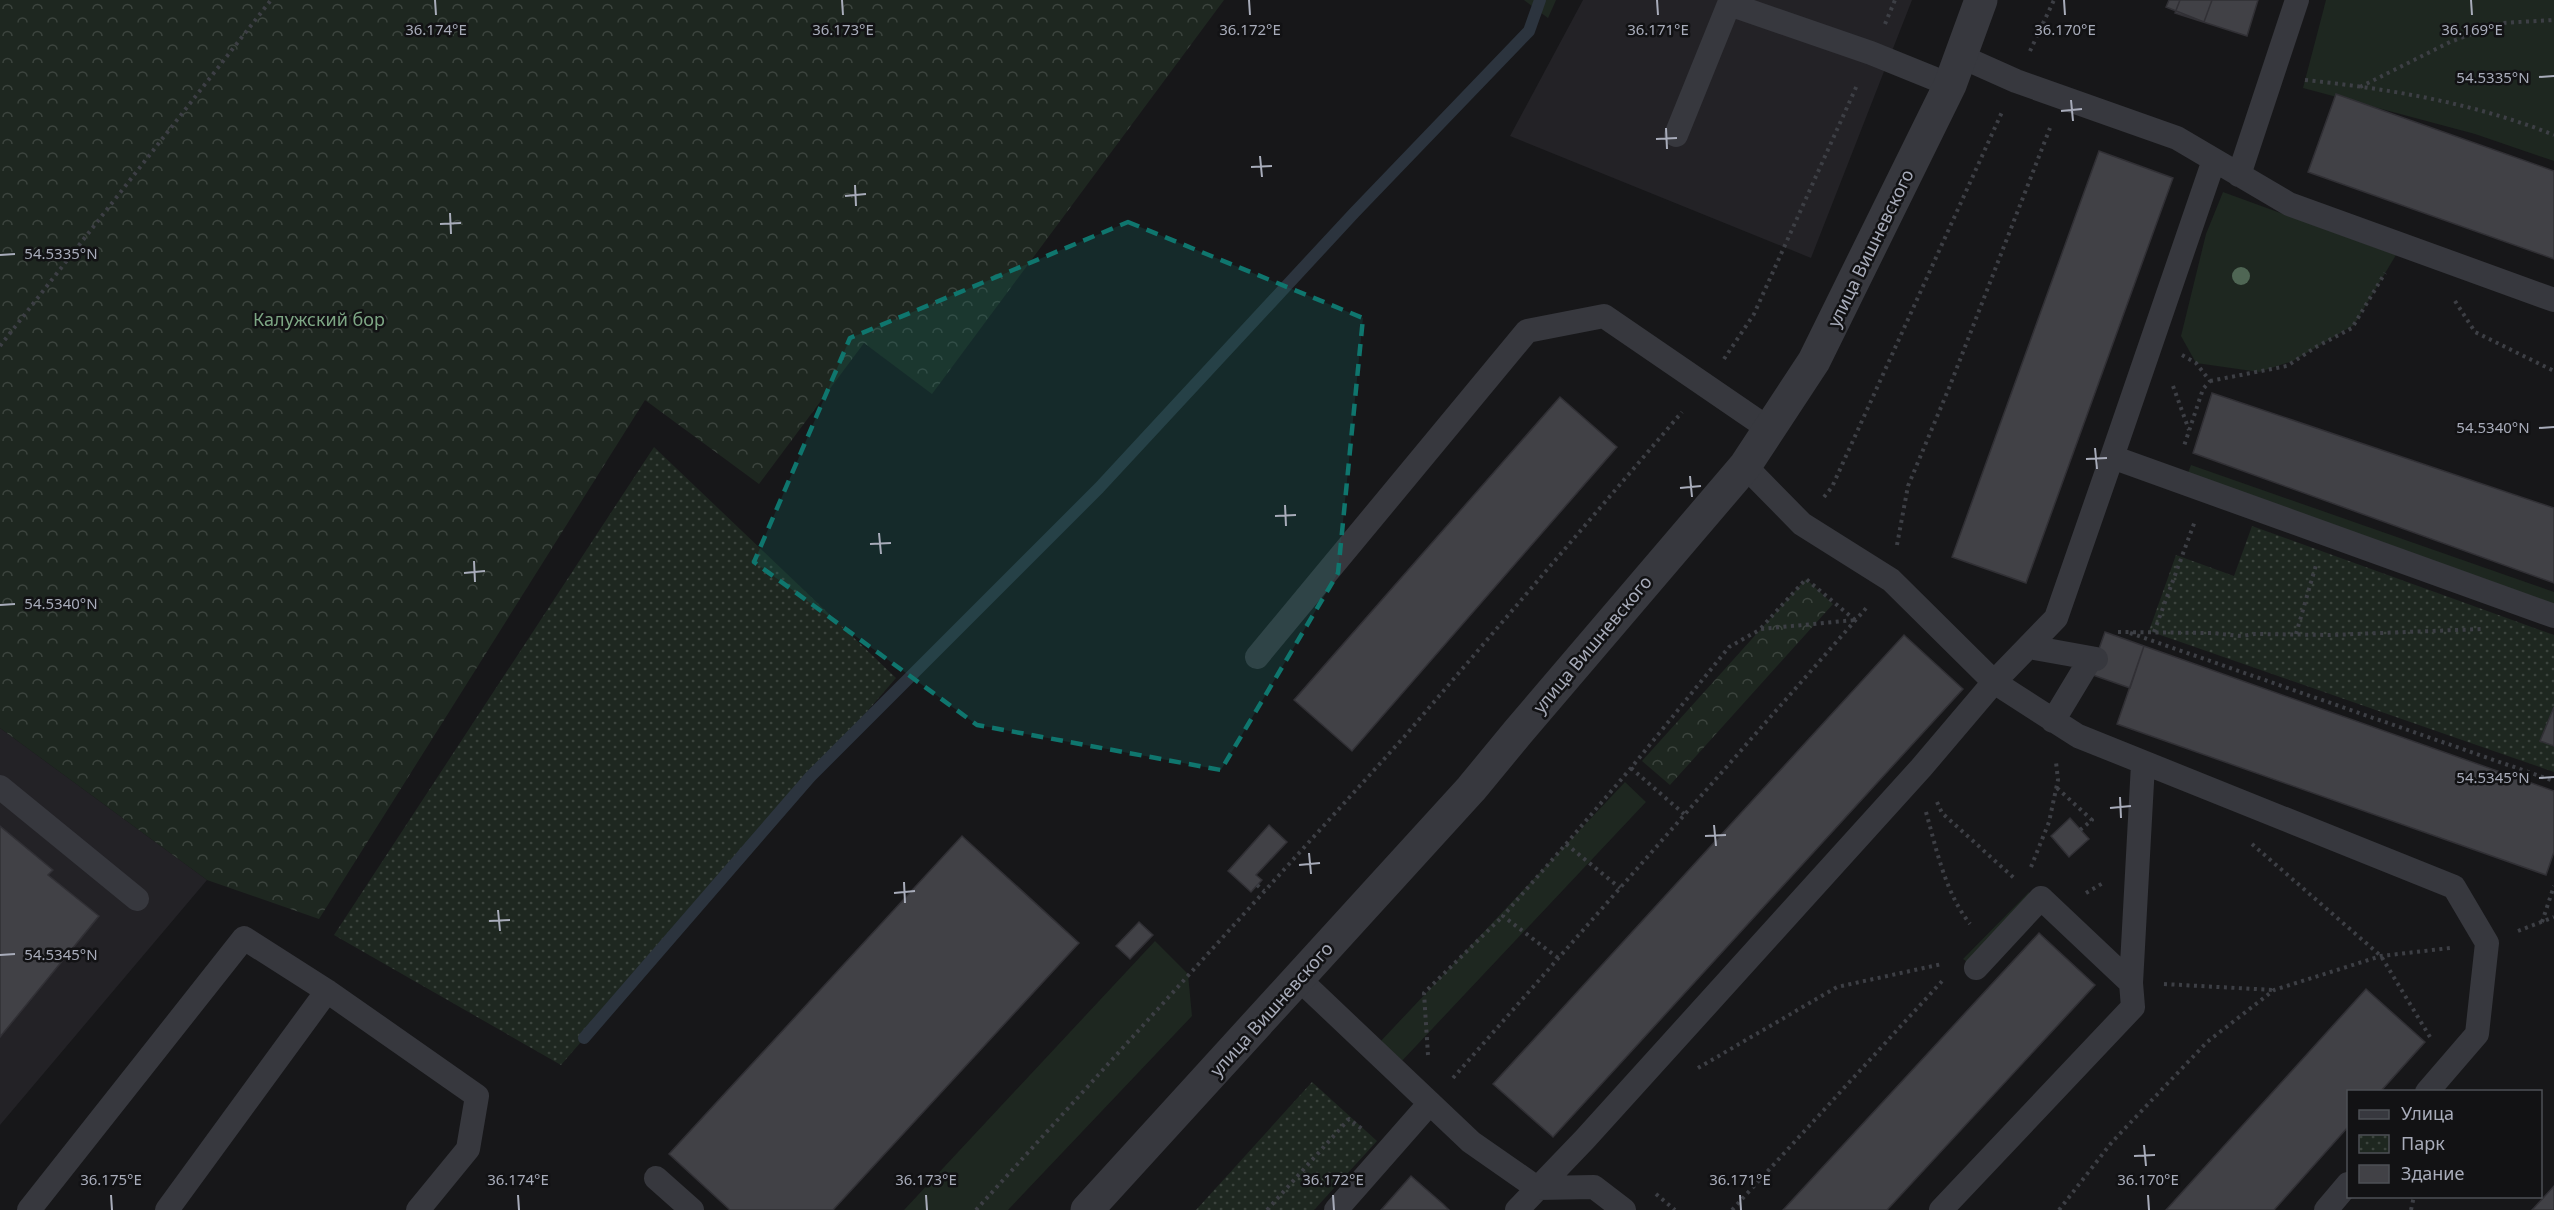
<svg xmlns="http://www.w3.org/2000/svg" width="2554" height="1210" font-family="'Noto Sans',sans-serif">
	<defs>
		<pattern id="forest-crowns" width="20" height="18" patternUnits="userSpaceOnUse" patternTransform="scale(1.5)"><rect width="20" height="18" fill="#1e2720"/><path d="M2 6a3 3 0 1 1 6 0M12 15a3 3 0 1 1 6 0" fill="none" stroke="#3c443e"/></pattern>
		<pattern id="park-dots" width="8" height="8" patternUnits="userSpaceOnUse" patternTransform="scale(1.5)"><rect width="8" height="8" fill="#1e2720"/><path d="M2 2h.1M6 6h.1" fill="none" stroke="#3c443e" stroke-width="1.8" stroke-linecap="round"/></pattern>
	</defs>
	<rect width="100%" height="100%" fill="#171719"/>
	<!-- built -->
	<path fill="#232226" d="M1583,0H1912L1811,258L1510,136Z
		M0,728L207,880L0,1125Z"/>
	<!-- grass -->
	<path fill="#1e2720" d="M2326,0H2554V161L2475,134L2303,88Z
		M2223,192L2396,255L2354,325L2293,361L2259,372L2196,363L2181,336L2206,234Z
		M2191,465L2554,592V607L2186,478Z
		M1625,782L1646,802L1400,1063L1379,1043Z
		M2029,892L2028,912L1976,968L1963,959Z
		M1155,941L1188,974L1192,1016L1008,1210H904Z"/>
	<!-- forest -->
	<path fill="url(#forest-crowns)" d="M0,0H1224L932,394L864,343L759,484L645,400L319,919L207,880L0,728Z
		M1524,0H1556L1548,18Z
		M1806,579L1833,604L1670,785L1642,761Z"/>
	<!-- park -->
	<path fill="url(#park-dots)" d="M654,447L896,678L561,1065L334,935Z
		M2252,526L2554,635V772L2149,631L2176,555L2234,576Z
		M1312,1082L1377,1141L1314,1210H1196Z"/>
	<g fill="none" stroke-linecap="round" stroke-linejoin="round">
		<!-- stream -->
		<path stroke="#2c343e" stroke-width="12" d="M584,1038L810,777L1099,488L1354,213L1529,31L1540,0"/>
	</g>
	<!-- building -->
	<path fill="#414146" stroke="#313035" stroke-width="1.5" d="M2169,0H2212L2204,22L2166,7Z
		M2180,0H2258L2247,36L2175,13Z
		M2336,94L2554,171V259L2308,172Z
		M2099,151L2173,178L2026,583L1952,557Z
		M2212,393L2554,508V583L2193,453Z
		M1560,397L1617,447L1352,751L1294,700Z
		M2105,632L2144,646L2130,688L2090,674Z
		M1904,635L1963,689L1553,1137L1493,1084Z
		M2144,646L2554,791V852L2546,875L2117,724Z
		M2554,707V746L2540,741Z
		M2070,818L2089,839L2069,857L2051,836Z
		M1269,825L1287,842L1256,875L1262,880L1251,892L1228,871Z
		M0,826L53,870L48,875L99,916L0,1037Z
		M962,836L1079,943L833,1210H730L669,1154Z
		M1139,922L1153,935L1130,959L1116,946Z
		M2039,933L2095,985L1887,1210H1783Z
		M2366,989L2425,1042L2380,1092H2348V1127L2274,1210H2166Z
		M1411,1176L1443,1204L1449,1210H1381Z
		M2554,1186V1210H2532Z"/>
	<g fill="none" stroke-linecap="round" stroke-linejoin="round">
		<!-- path -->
		<path stroke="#3d3f45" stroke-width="4" stroke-dasharray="3 4.5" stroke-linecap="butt" d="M1885,24L1895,0
			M2030,51L2054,0
			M2305,80C2391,89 2474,103 2554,135
			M2360,87L2450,42L2502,23L2554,20
			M2455,301L2475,332L2554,371
			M0,346L271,0
			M2182,355L2196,363L2210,381L2203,389L2184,446
			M1724,359L1754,314L1858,83
			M2210,381L2287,366L2316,347L2352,328L2385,273
			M2173,386L2189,430
			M1824,497L1832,487L2002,112
			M1897,545L1908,486L1949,388L2050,128
			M1761,628L1806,579L1855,620
			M2118,632L2212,633L2241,636L2255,634L2330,635L2482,629
			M2154,632L2195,521
			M2130,633L2554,781
			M2296,634L2316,565
			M1631,768L1684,814
			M2057,788L2092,820L2080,830
			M1937,802L1942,813L2014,878
			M1926,812C1937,851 1945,892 1970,924
			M1566,844L1631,768L1729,647L1761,629L1855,620
			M2252,844L2381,956L2430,1037
			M2031,867L2049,822L2058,780L2056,762
			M1257,885L1264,891
			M2086,893L2103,883
			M2542,922L2554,886
			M2518,931L2554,917
			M1558,958L1503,916L1566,844L1620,888
			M2164,984L2273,990
			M1428,1055L1424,993L1503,916
			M1698,1068L1837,987L1942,964
			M1453,1078L1868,606
			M1656,1194L1675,1210
			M976,1210L1404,737L1682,412
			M1267,1210L1349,1119L1362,1129
			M1732,1210L1944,979
			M2059,1210L2112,1142L2207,1042L2274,990L2381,956L2450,948
			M2411,1210L2414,1196"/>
		<!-- service -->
		<path stroke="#37383e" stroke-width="24" d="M1960,56L2016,81L2177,138L2289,204L2554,300
			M1676,135L1729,4L1871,53L1950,85
			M2239,175L2297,0
			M2112,457L2214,160
			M1745,466L1802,524L1891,580L1994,682L2078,736L2454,887L2487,943L2477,1034L2427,1092
			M2029,647L2096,659
			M1257,657L1527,331L1604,316L1769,429
			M2053,721L2091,658
			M0,787L137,899
			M1976,968L2041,898L2131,983
			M1299,979L1471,1142L1537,1188L1594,1187L1624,1210
			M656,1178L692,1210
			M29,1210L244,938L327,991L477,1096L468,1149L418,1210
			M167,1210L327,991
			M1336,1210L1430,1103
			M1517,1210L1585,1139L1921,768L1994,682L2056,618L2112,457L2554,616
			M1941,1210L2133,1007L2131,983L2143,764
			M2326,1210L2348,1184"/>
		<!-- tertiary -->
		<path stroke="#37383e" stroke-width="33" d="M1087,1210L1471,789L1518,732L1745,466L1814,361L1950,85L1981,0"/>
	</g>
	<!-- trees -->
	<circle fill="#4f6654" cx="2241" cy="276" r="9"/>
	<!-- marked area -->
	<path fill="#0f766e" fill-opacity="0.2" stroke="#0f766e" stroke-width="4.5" stroke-dasharray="12 8" stroke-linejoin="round" d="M1128,222L1363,318L1338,573L1221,770L977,725L754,562L850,338Z"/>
	<!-- ticks -->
	<path fill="none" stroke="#a8acba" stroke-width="2" d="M435,0L436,15M842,0L843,15M1249,0L1250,15M1657,0L1658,15M2064,0L2065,15M2471,0L2472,15M2539,77L2554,76M2071,100L2073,121M2061,111L2082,109M1666,128L1667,149M1656,139L1677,138M1260,156L1262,177M1251,167L1272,166M855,185L856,206M845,196L866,194M450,213L451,234M440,224L461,223M0,255L15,254M2539,428L2554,427M2095,448L2097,469M2086,459L2107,458M1690,476L1692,497M1680,488L1701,486M1285,505L1286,526M1275,516L1296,515M879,533L881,554M870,544L891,543M474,561L475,582M464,573L485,571M0,605L15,604M2539,778L2554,777M2120,797L2121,818M2110,808L2131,806M1714,825L1716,846M1705,836L1726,835M1309,853L1311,874M1299,865L1320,863M904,882L905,903M894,893L915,891M498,910L500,931M489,921L510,920M0,955L15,954M2144,1145L2146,1166M2134,1156L2155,1155M111,1195L112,1210M518,1195L519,1210M926,1195L927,1210M1333,1195L1334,1210M1740,1195L1741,1210M2148,1195L2149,1210"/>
	<g text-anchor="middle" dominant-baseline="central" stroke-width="5" stroke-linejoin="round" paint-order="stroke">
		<!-- street labels -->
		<g font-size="18" fill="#a8acba" stroke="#121214">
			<text transform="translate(1870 248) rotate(-64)">улица Вишневского</text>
			<text transform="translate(1592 644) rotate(-50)">улица Вишневского</text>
			<text transform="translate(1271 1009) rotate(-48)">улица Вишневского</text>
		</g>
		<!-- park labels -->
		<g font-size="18" fill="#7da684" stroke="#121214">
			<text x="319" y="319">Калужский бор</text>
		</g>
	</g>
	<g font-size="15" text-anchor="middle" fill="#a8acba" stroke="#121214" stroke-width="5" stroke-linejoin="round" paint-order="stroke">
		<text x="436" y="35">36.174°E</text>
		<text x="843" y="35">36.173°E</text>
		<text x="1250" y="35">36.172°E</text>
		<text x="1658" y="35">36.171°E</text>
		<text x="2065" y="35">36.170°E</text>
		<text x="2472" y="35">36.169°E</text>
		<text x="2493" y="83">54.5335°N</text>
		<text x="61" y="259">54.5335°N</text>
		<text x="2493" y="433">54.5340°N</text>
		<text x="61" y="609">54.5340°N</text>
		<text x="2493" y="783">54.5345°N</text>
		<text x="61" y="960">54.5345°N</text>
		<text x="111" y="1185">36.175°E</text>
		<text x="518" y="1185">36.174°E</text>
		<text x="926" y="1185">36.173°E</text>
		<text x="1333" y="1185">36.172°E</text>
		<text x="1740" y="1185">36.171°E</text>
		<text x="2148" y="1185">36.170°E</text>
	</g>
	<!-- legend -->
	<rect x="2347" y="1090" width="195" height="108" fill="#121214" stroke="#4e5056" stroke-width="1.5"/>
	<rect x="2359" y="1110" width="30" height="9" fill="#37383e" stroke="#4e5056" stroke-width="1.5"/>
	<text x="2401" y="1120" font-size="18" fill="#a8acba">Улица</text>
	<rect x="2359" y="1135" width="30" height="18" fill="url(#park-dots)" stroke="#4e5056" stroke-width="1.5"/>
	<text x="2401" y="1150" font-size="18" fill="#a8acba">Парк</text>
	<rect x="2359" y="1165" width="30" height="18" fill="#414146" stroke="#4e5056" stroke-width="1.5"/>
	<text x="2401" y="1180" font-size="18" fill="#a8acba">Здание</text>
</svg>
